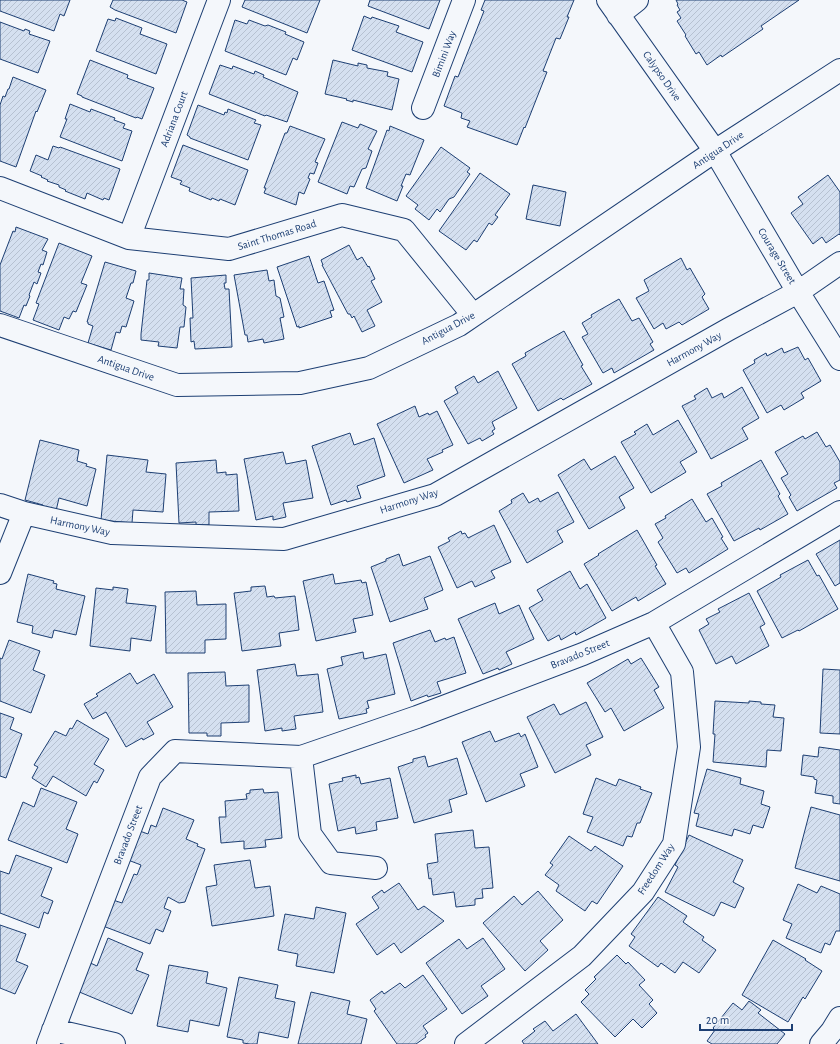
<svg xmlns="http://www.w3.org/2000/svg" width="840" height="1044" font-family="'Alegreya Sans',sans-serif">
	<defs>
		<pattern id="building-hatch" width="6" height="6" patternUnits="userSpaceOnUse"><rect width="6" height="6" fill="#d5e0f0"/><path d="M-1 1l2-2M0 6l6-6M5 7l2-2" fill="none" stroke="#b6c1d1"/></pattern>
	</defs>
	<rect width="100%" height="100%" fill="#f4f7fb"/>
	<!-- building -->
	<path fill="url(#building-hatch)" stroke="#1d3f73" d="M0,0H70L64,16L60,14L54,31L0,11Z
		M113,0H182L187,2L176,33L115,10L110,7Z
		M245,0H320L307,33L242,7Z
		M370,0H440L429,29L368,6Z
		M485,0H574L567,17H569L560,39L556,38L543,71L547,72L525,128L524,127L517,145L467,127L470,121L461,118L462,113L444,106L455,76L458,77L484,11L481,10Z
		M676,0H799L761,26L763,29L722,57L721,55L707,65L699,52L696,54L685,36L686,35L677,21L681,18L677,12L680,10L677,5L678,4Z
		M364,16L371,19L372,17L399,26L396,32L423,42L412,72L352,50Z
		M116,18L142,28L140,34L167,44L156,74L96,51L108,19L115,21Z
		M235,20L247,24L249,20L265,26L268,25L286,32L285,34L304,42L297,60L293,58L286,75L225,51Z
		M0,22L24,31L25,29L30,31L29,34L50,41L38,73L0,59Z
		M90,60L128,75L127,78L154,88L142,119L137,117L136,118L82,97V96L77,94Z
		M333,60L358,66V63L367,65V68L388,72L387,76L399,79L392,110L353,100V102L346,100L347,99L325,94Z
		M220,65L232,69L233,66L254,74L255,71L264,75L263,77L298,92L287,122L266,115L265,116L209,94Z
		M13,77L46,90L37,112L36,111L16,167L0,161V105L3,96L5,97L8,89H9Z
		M70,104L90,112L91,109L115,118L114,120L125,124L123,128L132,131L122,161L60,137L67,119H65Z
		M198,105L224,115L225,112L227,113L228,109L256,120L254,123L261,125L248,160L190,138V137L187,135Z
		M342,122L358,128L360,124L377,131L368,149L372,151L366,168L362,169L354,187L350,186L347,194L318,182Z
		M290,126L325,139L315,162L318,163L314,174L310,173L308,178L310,179L304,194L299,192L296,205L264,193L266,188H264L285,133H287Z
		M390,126L424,140L410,175L406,174L401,186H403L397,201L366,188L387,130L389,131Z
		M183,145L248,170L235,205L220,199L219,201L212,198L211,200L189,191L190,188L180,184L182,181L171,177Z
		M53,146L59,148L60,147L120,169L109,200L104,198L103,200L87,193L85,199L65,191L66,190L59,187V185L47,181L48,180L41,177L42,176L30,171L36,155L48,160Z
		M441,147L470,168L467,172L470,174L454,197L449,199L440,212L437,209L429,220L415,209L418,205L406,196Z
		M480,173L510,194L495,215L498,217L492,225L489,223L477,242L474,240L466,250L439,231Z
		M828,175L840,192V235L839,234L826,243L822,237L813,244L791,213L803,204L798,197Z
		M533,185L566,192L560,226L526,219Z
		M16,227L48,239L42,250L47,252L43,265L41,264L38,272L41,273L37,284L34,282L29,295L30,296L26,306L24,305L19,318L0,311V265L13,231L15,232Z
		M59,243L92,256L81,283L87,285L76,312L73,311L69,319L64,317L59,330L33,320L39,304L36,303Z
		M349,245L357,260L362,257L368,267L369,266L375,279L371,281L382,302L367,310L375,326L362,332L354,316L352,318L350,314H348L322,265H323L321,260Z
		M309,256L318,283L324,281L334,310L330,311L332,317L299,328V326L297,327L277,267Z
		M681,258L687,270L690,268L705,294L702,297L709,309L682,325L679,322L666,329L663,323L654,329L636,298L649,291L644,280Z
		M105,262L136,271L133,283H131L126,298L134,301L126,327L122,326L120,333L116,332L111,350L88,343L93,326L88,324V322H87Z
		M267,270L269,281L274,280L276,296L280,298L284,317L280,318L284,339L264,343L263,339L248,342L247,335H245L234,275Z
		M149,273L182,278L180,289H184L183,305L186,307L184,327H180L177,348L158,346L159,342L141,340V334L147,280H149Z
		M226,275V283H224L225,289H229L232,347L195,349L194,341L191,342L190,318H193L191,278Z
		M619,299L632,321L639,318L653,342L650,344L654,350L614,373L612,368L603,373L582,337L588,334L582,323L592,317L591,315Z
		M564,331L583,365L581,366L592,384L563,400L561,398L538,411L512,364L526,356L525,353Z
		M798,347L805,360L808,358L821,381L801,393L804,398L784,410L781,405L767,413L743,370L755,363L754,360L766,353L767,356L782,348L784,353Z
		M498,371L517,408L492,422L495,429L492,431L494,434L482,441L480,438L468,444L444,401L458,393L455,387L474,376L478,383Z
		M742,387L759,418L742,428L748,439L711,459L682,406L696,399L694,396L707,388L712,398L722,393L724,398Z
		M415,406L419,417L428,413L429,415L437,411L453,445L442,450L443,452L427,459L433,470L404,483L377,424Z
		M678,420L697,452L680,462L686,472L651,493L621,442L636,434L634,432L647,424L653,435Z
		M817,432L826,447L830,445L840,462V480L834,483L837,488L797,511L789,497L791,495L781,478L788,474L775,452L803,436L805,439Z
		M350,433L354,445L374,438L385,476L357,486L361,498L347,502L346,500L331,505L312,446Z
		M40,440L79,450L77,461L87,464L86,466L96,469L87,506L59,498L56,511L43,507V505L25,500Z
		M283,452L286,464L306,460L313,498L283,503L286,517L273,520V516L256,520L244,459Z
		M107,455L148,460L146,472L166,474L163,512L133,510L132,523L101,520Z
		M615,456L634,488L619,497L625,508L589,529L558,475L584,459L591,470Z
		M216,460L217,473L226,472V475L237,474L239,511L209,512V525H196V522L179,523L176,463Z
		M761,460L780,494L778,496L788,514L760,530L759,528L734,541L707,494L722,486L721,483Z
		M558,492L574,522L557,531L563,542L527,563L499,511L512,503L511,500L523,493L529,503L538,498L540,502Z
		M692,499L706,522L712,518L723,537L721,538L728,549L689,573L686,568L677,573L658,542L663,538L655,524L666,518L665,516Z
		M494,525L511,562L491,571L495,578L475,587L472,581L457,588L438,547L450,541L448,538L461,531L462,534L465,533L468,538Z
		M637,530L657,565L655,566L666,584L638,601L636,597L612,611L584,564L599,555L598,554Z
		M840,540V583L835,586L816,554Z
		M399,554L403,566L430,556L443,590L424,598L428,609L390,622L371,567L386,561V559Z
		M808,560L817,576L819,575L838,609L799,631L798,630L782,638L757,591L781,577L780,575Z
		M570,571L580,589L587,584L606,618L576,635L575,632L561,640L559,635L548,641L529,608L543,600L537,590Z
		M28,574L54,581L53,583L57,584L56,589L85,596L76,635L54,630L52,638L32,633L33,626L17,622Z
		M333,574L335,584L361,580L362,583L366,582L373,615L353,619L356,632L316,641L303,581Z
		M265,586L267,597L274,596L275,598L295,596L299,630L279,633L281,646L242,651L234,593L251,591V587Z
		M113,587L128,589L126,603L156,606L151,641L131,638L130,651L90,646L96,588L113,590Z
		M196,591L197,605L226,604V639L205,640V653H166L165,592Z
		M749,593L765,624L760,627L769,646L736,664L732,656L716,664L699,630L709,624L706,619L720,612L718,609Z
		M495,603L499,614L519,605L534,639L506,652L512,664L499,670L498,668L483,674L458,619Z
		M430,630L435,642L445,638L446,640L454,637L466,673L437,682L441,693L428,697L427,695L411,701L393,643Z
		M9,640L40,651L33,670L45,675L31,713L0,701V658L2,659Z
		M363,652L364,659L386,654L395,694L367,701L369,708L366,709L367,713L339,719L327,669L343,665L341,657Z
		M641,658L659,687L654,690L664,708L624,731L611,708L605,712L587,683L628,659L631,664Z
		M295,664L297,676L318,674L323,712L294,716L296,729L282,731V728L265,731L257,670Z
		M823,669L840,670V734L820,733Z
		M225,672L226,686L249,685V722L221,723V736H207V733H189L188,673Z
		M130,673L137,684L154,674L173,707L147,722L154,734L143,740L142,738L126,747L106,712L93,719L84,704L98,696L96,694Z
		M715,701L749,703V701L761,702V704L775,705L773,717L784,718L781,751L767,750L766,767L713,762L715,734H713Z
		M586,702L603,737L586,745L591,755L555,773L527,717L554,704L560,715Z
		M0,713L14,718L10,729L22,734L6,778L0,776Z
		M77,720L109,739L94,764L104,770L97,783L94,781L86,796L53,776L46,787L32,778L38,767L34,765L55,731L66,736L70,728L72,729Z
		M490,731L495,742L519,733L521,737L525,734L538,767L520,774L525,786L486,802L462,742Z
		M819,747L840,750V804L833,803V796L815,793L817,780L814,779V777L801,775L803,755L818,757Z
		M425,756L428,767L457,758L467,794L449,800L452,812L414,823L398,767L413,762V759Z
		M707,769L741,778L740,784L764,791L761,804L770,807L763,828L753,825L750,834L734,829L732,836L696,826L699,814L694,813Z
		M356,775V778L359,777L361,784L390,778L398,818L376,822L377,830L356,834L355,827L338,831L329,784L343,781L342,778Z
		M596,778L616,786L619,779L641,787L640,789L652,793L640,823H637L632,837L627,836L623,846L587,832L593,817L583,814Z
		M41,788L77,802L66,829L78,834L67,863L8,840L23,802L34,807Z
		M263,789L264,793L278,792L282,838L265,840L266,847L244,849V841L221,843L219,817H226L225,801L247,799L246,794L250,793V790Z
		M811,807L840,815V881L795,868Z
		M163,808L194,820L186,839L198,844L197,846L205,849L185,902L179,903L168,897L164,908L171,911L163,932L156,929L150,944L103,926L113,900L122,903L134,874L137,875L141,865L128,860L137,830L148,834L151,825L156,827Z
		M473,830L475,848L489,847L493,888L482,889L483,898L475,899V905L456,907L454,892L433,895L431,878L429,879L427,864L438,862L435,834Z
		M689,835L743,860L733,882L744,888L735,908L721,902L714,916L665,892L678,867L675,865Z
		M569,836L591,851L595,846L623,866L597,904L592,901L585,911L556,891L559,885L545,875L553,865L550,863Z
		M16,855L52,868L41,896L53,901L48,914L44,912L39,928L0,913V871L9,874Z
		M250,860L255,888L270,886L274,916L212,926L206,887L217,885L214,865Z
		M399,883L418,910L424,906L444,921L401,953L394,943L377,955L356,924L379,908L372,897L382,890L384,893Z
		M798,884L817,893L821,886L840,894V931H836L830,945L825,943L821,953L786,938L792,924L783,920Z
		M538,891L563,920L540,941L548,950L525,971L483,923L514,896L522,905Z
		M658,897L687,916L683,922L704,937L702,940L716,950L699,973L683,962L675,973L661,963L658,967L629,946L635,937L631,934Z
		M316,907L346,913L334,973L296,966L298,954L278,950L285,914L314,919Z
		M0,925L26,934L16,961L28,966L15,994L0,988Z
		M108,938L143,953L136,970L149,975L132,1014L77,991L86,961L97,966Z
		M483,938L505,969L481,986L488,996L462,1014L426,963L459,939L467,949Z
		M773,940L806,959L805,960L822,971L805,999L803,997L788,1022L742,995Z
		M617,955L626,964L628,962L645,980L639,985L653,1000L649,1004L657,1013L642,1028L633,1019L615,1037L581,1002L589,994L585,990L596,979L594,977Z
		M169,965L208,972L206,983L227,988L219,1026L190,1020L188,1032L157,1026Z
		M423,975L447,1009L423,1026L428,1033L425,1035L426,1037L416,1044H397L374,1011L376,1009L370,1000L382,991L384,994L400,983L405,988Z
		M239,977L278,985L275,998L295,1002L288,1038L259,1032L257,1044H250L243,1043V1040L227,1037Z
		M311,992L350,1001L347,1014L367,1019L361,1044H298Z
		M749,1001L761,1010L758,1013L785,1034L777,1044H712L707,1041L715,1030L713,1028L733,1003L742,1010Z
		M576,1014L598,1044H524L522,1041L535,1031L533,1029L545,1021L553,1031Z"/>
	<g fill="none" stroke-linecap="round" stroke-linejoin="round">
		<defs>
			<path id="street" d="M608,0L715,151L798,292L840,359
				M618,15L637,0
				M423,108L464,0
				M0,188L129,238L229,249L342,215L404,230L473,315
				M129,238L219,0
				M0,325L177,385L300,383L369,368L459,325L715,151L840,70
				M0,505L24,513L112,533L284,539L435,495L729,329L798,292L840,263
				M0,573L24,513
				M301,757L310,834L331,863L376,868
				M53,1030L114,1044
				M48,1044L150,777L175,751L301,757L417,717L583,654L654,623L840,512
				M466,1044L582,956L643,892L674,844L689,747L682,672L654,623
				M821,1044L832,1031L840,1018"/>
		</defs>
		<!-- street casing -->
		<use href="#street" stroke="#1d3f73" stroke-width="24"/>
		<!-- street -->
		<use href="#street" stroke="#f4f7fb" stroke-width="22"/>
	</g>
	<g text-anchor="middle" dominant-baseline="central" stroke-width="3" stroke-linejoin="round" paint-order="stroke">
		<!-- street labels -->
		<g font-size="11" fill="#1d3f73" stroke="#f4f7fb">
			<text transform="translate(444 54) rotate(-69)">Bimini Way</text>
			<text transform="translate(662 76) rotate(55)">Calypso Drive</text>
			<text transform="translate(174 119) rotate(-69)">Adriana Court</text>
			<text transform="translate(718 150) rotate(-34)">Antigua Drive</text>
			<text transform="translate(277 235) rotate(-17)">Saint Thomas Road</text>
			<text transform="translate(777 256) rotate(59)">Courage Street</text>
			<text transform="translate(448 328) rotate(-28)">Antigua Drive</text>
			<text transform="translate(694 349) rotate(-29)">Harmony Way</text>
			<text transform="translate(126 368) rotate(19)">Antigua Drive</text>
			<text transform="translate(409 501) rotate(-18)">Harmony Way</text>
			<text transform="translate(80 526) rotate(12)">Harmony Way</text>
			<text transform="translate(580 654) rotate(-22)">Bravado Street</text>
			<text transform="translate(128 835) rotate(-69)">Bravado Street</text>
			<text transform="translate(656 869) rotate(-57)">Freedom Way</text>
		</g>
	</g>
	<!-- scale -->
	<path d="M700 1024v6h92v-6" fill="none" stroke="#1d3f73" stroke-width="2"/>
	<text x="706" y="1024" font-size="12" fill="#1d3f73" stroke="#f4f7fb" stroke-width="3" paint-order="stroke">20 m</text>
</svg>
